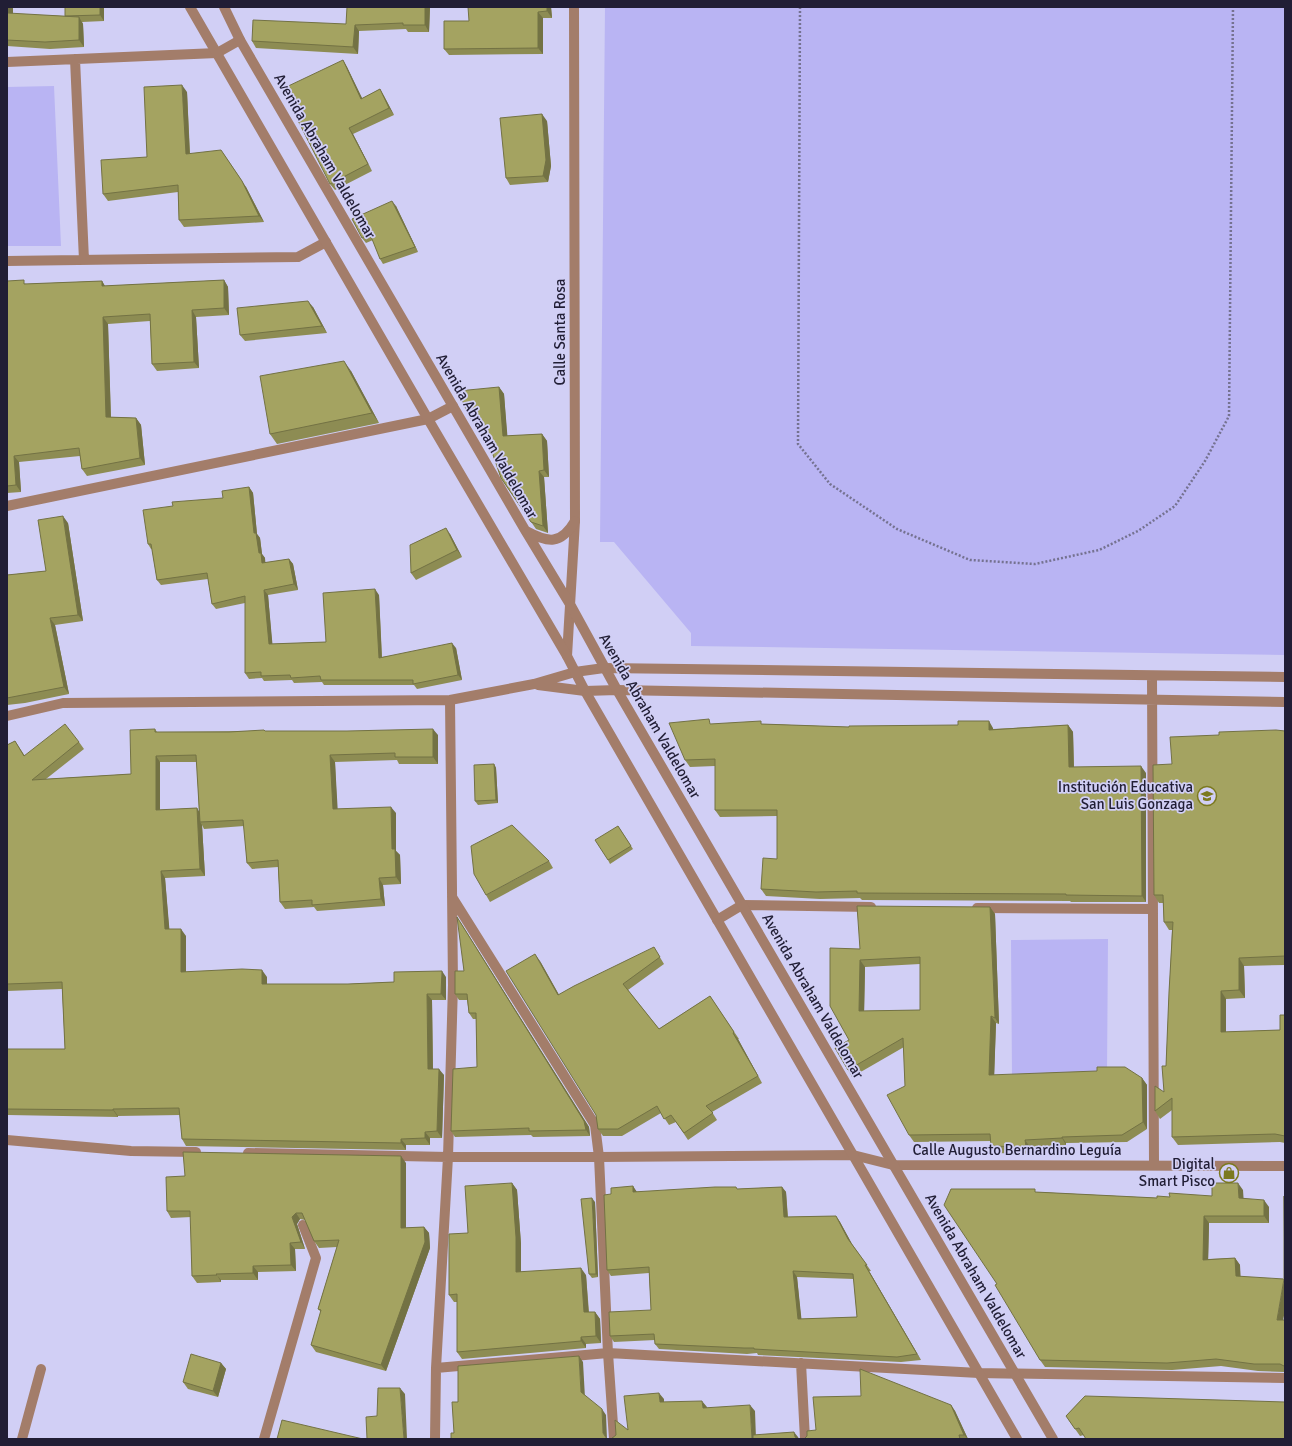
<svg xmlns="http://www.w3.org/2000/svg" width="1292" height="1446" font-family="Signika,sans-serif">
	<rect width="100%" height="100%" fill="#d1cff5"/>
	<!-- green -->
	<path fill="#b9b4f3" d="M605,7H1285V655L691,646V633L614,542H600Z
		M54,86L61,246H7V87Z
		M1108,939L1107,1074L1012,1078L1011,940Z"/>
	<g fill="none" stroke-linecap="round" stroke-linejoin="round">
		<!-- path -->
		<path stroke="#757290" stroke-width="2.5" stroke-dasharray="2 2" stroke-linecap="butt" d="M800,7L798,444L830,484L897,529L970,560L1035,564L1099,550L1138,531L1175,506L1205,461L1229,416L1233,7"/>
		<!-- minor -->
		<path stroke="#a37d6a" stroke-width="10" d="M75,59L84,260
			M7,62L217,53L240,40
			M7,261L298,257L326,242
			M7,506L428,419L453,406
			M567,656L575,521L574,7
			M1152,676L1154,1165
			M538,685L585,691L617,690L1285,702
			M7,716L63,703L450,700L534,684L575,672L604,668L1285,677
			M452,897L595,1125L599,1157L608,1353L614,1439
			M977,908L1153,909
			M717,920L742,905L871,907
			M7,1140L131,1151L196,1152
			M248,1153L448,1157H599L853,1155L893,1165L1285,1166
			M801,1363L805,1439
			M436,1368L608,1353L979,1373L1285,1378
			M22,1439L41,1369
			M264,1439L316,1258L303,1225
			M435,1439L436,1368L448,1157L453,985L450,700"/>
		<!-- tertiary -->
		<path stroke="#a37d6a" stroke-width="10" d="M190,7L428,419L567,656L585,691L1017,1439
			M224,7L240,40L525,530L571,606L617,690L1053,1439
			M526,531C548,543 561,545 575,521"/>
	</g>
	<!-- wall -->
	<path fill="#8d8c53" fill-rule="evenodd" d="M7,7L13,14L65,16V7H104V21L82,22L83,24L84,47L50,49L7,46Z
		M430,7L429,32H408L406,29L359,31L358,54L256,48L252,41L346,24Z
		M551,7L552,18H543V54L449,55L444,49L469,21Z
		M343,60L347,67L362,99L380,89L384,96L394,115L353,134L372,171L335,190L330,184Z
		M187,92L190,153L246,187L264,222L184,227L179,220L178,192L108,201L103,194L147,157Z
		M547,121L551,166L548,182L510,185L506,178Z
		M396,206L418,252L383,264L380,259L373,240L366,243L362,238Z
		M224,280L228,287L229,315L196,317L199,368L157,371L152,364L150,321L108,324L111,417L136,418L141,425L145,465L87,476L82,469L80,456L19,462L21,492L7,493V281L27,284L102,281L105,286Z
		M313,307L327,333L245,341L240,335Z
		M351,371L379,423L277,444L270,434Z
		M499,387L504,394L507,436L542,434L547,441L549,477H544L548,533L536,529L501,478L482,424L475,425L470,418Z
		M249,487L253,493L257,534L260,538L262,554L265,558V563L289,559L293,564L298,590L268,595L272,644L326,642L379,595L382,657L456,648L462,680L417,689L414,685H324L322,682L294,683L292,680L264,681L262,678L249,679L245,673V603L216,609L212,604L208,579L161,585L157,580L152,549H151L148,544L173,506L223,498Z
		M68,523L83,621L55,625L69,694L25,703L7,705V575L46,571Z
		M450,534L462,557L416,580L411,573Z
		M713,724H763L849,727L993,728V729L1068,725L1073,732L1074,767L1146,773V902H1071L1070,901L862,900L860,898L820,899L766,896L761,889L777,859V816L720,817L715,810V766L690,767L685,760Z
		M155,729L157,732L265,731L438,735V764H399L397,760L335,762L337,809L396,813V851L400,855L401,884L383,885L385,906L317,911L314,907L285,909L280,902L278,867L252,869L247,863L244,826L204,829L202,825L205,876L165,878L169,929L186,936V972L267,977V984H348L394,982L446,977V1000H432L433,1069L444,1075L442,1138H430V1145H406V1150L186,1146L182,1139L180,1115L118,1116V1117L8,1115L7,1114V1049H65L62,989L7,991V745L15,741L25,756L79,742L84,749L46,779L131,774ZM160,762H197L199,812L197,808L160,810Z
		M1285,731V965L1244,966L1245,998L1226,999V1032L1280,1030L1285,1015V1143L1280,1142L1178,1145L1172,1137V1110L1160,1119L1155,1111L1164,1092L1166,1066L1172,930H1169L1164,922L1163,903H1159L1154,895L1172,764L1219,735Z
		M494,764L496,768L498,803L478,805L475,801Z
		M618,826L633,849L610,864L608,860Z
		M549,861L553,868L490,902L486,895Z
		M990,907L995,914L999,1024L996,1023L994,1075L1142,1078L1147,1085V1129L1127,1142L1066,1143V1145L1030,1147L1031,1154L996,1153L991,1146V1141L914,1142L909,1135L905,1086L904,1047L852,1077L848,1070L849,1040L860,949ZM920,964V1010L864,1011L865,967Z
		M461,923L589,1127L590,1136L533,1137L531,1135L455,1137L451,1131L477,1067L476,1019H473L469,1013L467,1000H459L455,994L464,971Z
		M658,954L664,964L628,990L659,1029L710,996L739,1039H738L762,1083L712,1112L717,1120L688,1140L676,1122L669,1125L661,1113L622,1136H603L598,1129L596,1115L540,961L559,995Z
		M406,1163V1228L424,1227L429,1233L430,1248L386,1371L316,1352L311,1345L321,1312L318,1309L337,1247L319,1248L314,1241L305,1220L300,1219L297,1224L305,1249H295L296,1271L258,1272V1280H221V1282L197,1283L192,1276L191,1217L171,1218L167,1211L185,1176Z
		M512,1183L517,1190L521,1244V1272L586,1275L589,1312H595L600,1319L601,1343L586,1344V1348L462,1359L457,1352V1302H454L449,1295L468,1233Z
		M633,1186L636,1192L738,1189L782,1187L786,1192L788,1217L836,1216L840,1222L852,1244L871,1271H869L921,1360L901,1362L758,1355L757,1353L747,1354L659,1349L655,1344V1340L614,1342L610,1336L651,1310L649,1273L611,1276L607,1270L611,1194ZM797,1277L854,1279L857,1317L801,1319Z
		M1243,1190V1198L1269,1207V1223H1209L1208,1259L1235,1258L1240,1265V1277L1283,1320H1285V1372L1258,1371L1221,1366L1172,1370L1045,1367L1040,1360L997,1284L1037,1192L1157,1198L1170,1197L1212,1196Z
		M595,1202L598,1277L592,1278L589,1274Z
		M221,1363L226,1369L218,1397L188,1389L183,1382Z
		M1085,1396L1084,1435L1080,1436L1066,1416Z
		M951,1405L955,1411L968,1439H804L816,1430Z"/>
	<!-- shaded-wall -->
	<path fill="#737244" d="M8,7H13V20L8,13Z
		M100,7H104V21L100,15Z
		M425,7H430L429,32L425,25Z
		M547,7H551L552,18L547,11Z
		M538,12L543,18V54L538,48Z
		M79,17L83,24L84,47L79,40Z
		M355,25L359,31L358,54L353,47Z
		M343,60L347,67L366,106L361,99Z
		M182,85L187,92L190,160L186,154Z
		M380,89L384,96L394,115L389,108Z
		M542,114L547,121L551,166L548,182L543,176Z
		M349,128L353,134L372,171L368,164Z
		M221,150L246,187L264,222L259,216Z
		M392,201L396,206L418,252L415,247Z
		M224,280L228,287L229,315L224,308Z
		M102,281L106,288L102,286Z
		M308,301L313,307L327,333L322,326Z
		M192,310L196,317L199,368L194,362Z
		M103,317L108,324L111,424L106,417Z
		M344,361L351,371L379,423L372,413Z
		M499,387L504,394L508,443L503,436Z
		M136,418L141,425L145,465L140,458Z
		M542,434L547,441L549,477L544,470Z
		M14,456L19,462L21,492L16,485Z
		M539,471L544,477L548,533L543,526Z
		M249,487L253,493L257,534L260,538L262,554L265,558L266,569L262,563L254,533Z
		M63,516L68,523L83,621L78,615Z
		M446,528L450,534L462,557L457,550Z
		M289,559L293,564L298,590L294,584Z
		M375,589L379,595L382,663L379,658Z
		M264,590L268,595L273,650L269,644Z
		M50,618L55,625L69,694L64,687Z
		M452,643L456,648L462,680L458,675Z
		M989,721L993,728L994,736L989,730Z
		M1068,725L1073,732L1074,774L1069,767Z
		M433,729L438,735V764L433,757Z
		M330,755L335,762L338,815L333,809Z
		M156,756L160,762V816L156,810Z
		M494,764L496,768L498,803L496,800Z
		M1141,766L1146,773V902L1142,896Z
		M391,807L396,813V851L400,855L401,884L396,877L392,849Z
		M197,808L201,815L200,822L202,825L205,876L200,869Z
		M161,871L165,878L170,936L165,929Z
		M379,878L383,885L385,906L381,899Z
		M990,907L995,914L999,1024L995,1018Z
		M457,917L589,1127L590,1136L586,1130Z
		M181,929L186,936V979L181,972Z
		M535,954L540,961L563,1002L558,995Z
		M1239,958L1244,966L1245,998L1239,990Z
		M860,960L865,967L864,1018L859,1011Z
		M262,970L267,977V991L262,984Z
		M442,971L446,977V1000L441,994Z
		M1221,991L1226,999V1040L1221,1032Z
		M427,994L432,1000L433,1076L428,1069Z
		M991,1016L996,1023L994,1082L989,1075Z
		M733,1033L738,1039L762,1083L758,1076Z
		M439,1069L444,1075L442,1138L437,1131Z
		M1142,1078L1147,1085V1129L1143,1122Z
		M113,1109L118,1116V1117L113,1110Z
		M425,1132L430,1138V1145L425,1138Z
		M1062,1137L1066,1143V1145L1062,1138Z
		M401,1139L406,1145V1150L401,1143Z
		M1025,1140L1030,1147L1031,1154L1026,1147Z
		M401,1156L406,1163V1235L401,1228Z
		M512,1183L517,1190L521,1244V1279L516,1272Z
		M1238,1183L1243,1190L1244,1205L1239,1198Z
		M633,1186L637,1192H633Z
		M782,1187L786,1192L788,1223L784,1217Z
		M592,1198L595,1202L598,1277L596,1274Z
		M1264,1200L1269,1207V1223L1264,1216Z
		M296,1213L300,1219L297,1224L305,1249L301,1242L292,1217Z
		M836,1216L840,1222L852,1244L848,1239Z
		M1204,1216L1209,1223L1208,1267L1203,1260Z
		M424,1227L429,1233L430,1248L386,1371L381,1365Z
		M290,1243L295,1249L296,1271L291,1265Z
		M1235,1258L1240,1265L1241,1283L1236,1276Z
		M865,1265L869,1271L921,1360L917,1354Z
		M253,1266L258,1272V1280L253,1273Z
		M581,1268L586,1275L589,1319L584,1312Z
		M793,1271L797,1277L802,1324L798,1319Z
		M216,1274L221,1280V1282L217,1275Z
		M1284,1279L1285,1281V1310L1282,1327L1277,1320Z
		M595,1312L600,1319L601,1343L596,1336Z
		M581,1337L586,1344V1348L581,1341Z
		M579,1356L583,1362L585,1398L581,1392Z
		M221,1363L226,1369L218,1397L213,1391Z
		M400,1388L405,1394L407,1439H404Z
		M659,1393L664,1399V1408L660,1402Z
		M702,1401L707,1407V1414L703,1408Z
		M750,1405L755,1411L756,1439H752Z
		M951,1405L955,1411L968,1439L964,1435Z
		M602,1409L606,1415L607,1439L603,1433Z
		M794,1432L798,1437L799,1439H797L795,1437Z"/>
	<!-- building -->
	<path fill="#a4a361" stroke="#737244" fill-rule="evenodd" d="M7,7H8V13L79,17V40L45,42L7,40Z
		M65,7H100V15L65,16Z
		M347,7H425V25H403V23L355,25L353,47L252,41L253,20L346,24Z
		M468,7H547V11L538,12V48L444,49V21H469Z
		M343,60L361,99L380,89L389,108L349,128L368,164L330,184L282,89Z
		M182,85L186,154L221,150L242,181L259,216L179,220L178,185L103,194L101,160L147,157L144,87Z
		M542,114L546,160L543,176L506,178L500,118Z
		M392,201L415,247L380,259L370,234L362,238L352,219Z
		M24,280V284L102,281V286L224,280V308L192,310L194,362L152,364L150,314L103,317L106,417L136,418L140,458L82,469L79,448L14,456L16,485L7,486V281Z
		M308,301L322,326L240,335L237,308Z
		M344,361L372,413L270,434L260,376Z
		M499,387L503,436L542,434L544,470L539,471L543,526L531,522L501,478L480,417L470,418L458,391Z
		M249,487L254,533H256L259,553H261L262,563L289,559L294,584L264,590L269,644L326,642L323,593L375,589L379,658L452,643L458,675L413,684V680H321L320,676L291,678L290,675L261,676V672L245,673V596L212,604L207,573L157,580L151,544H148L143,510L173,506L172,502L223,498L222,491Z
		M63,516L78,615L50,618L64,687L7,698V575L46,571L38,520Z
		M446,528L457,550L411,573L410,545Z
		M709,719L710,724L761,721V724L849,727V726L958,725V721H989V730L1068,725L1069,767L1141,766L1142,896L1066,895V894L857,893V891L816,892L761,889L763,858L777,859V810H715V759L685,760L669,723Z
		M65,724L79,742L32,780L131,774L130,730L155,729V732H229L264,730L265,731H347L433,729V757H395V753L330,755L333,809L391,807L392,849H395L396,877L379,878L381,899L312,905V900L280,902L278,860L247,863L243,820L200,822L196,755L156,756V810L197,808L200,869L161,871L165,929H181V972L242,969L262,970V984H348L394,982V972L442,971L441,994H427L428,1069H439L437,1131L425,1132V1138L401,1139V1143L182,1139L179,1108L113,1109V1110L7,1109V1049H65L62,982L7,984V745L15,741L24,756Z
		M1276,730L1285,731V956L1239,958V990L1221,991V1032L1280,1030V1015H1285V1136L1275,1134L1172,1137V1098L1155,1111V1086L1164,1092L1162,1066H1166L1169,992L1173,922H1164L1163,895H1154L1153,765L1172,764L1170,737L1219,735V732Z
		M494,764L496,800L475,801L474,765Z
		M512,825L549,861L486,895L474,874L471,846Z
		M618,826L631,846L608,860L595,840Z
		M857,906L990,907L995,1018L991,1016L989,1075L1097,1071V1067H1125L1142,1078L1143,1122L1122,1135L1062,1137V1138L1025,1140L1026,1147L991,1146L990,1134L909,1135L887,1095L905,1086L903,1038L848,1070L835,1048L849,1040L830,1006V948L860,949ZM920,957V1010L859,1011L860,960Z
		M457,917L584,1121L586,1130L529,1131V1128L451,1131L453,1069L477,1067L476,1013H469L467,994H455V971H464Z
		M654,947L660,957L623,984L659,1029L710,996L734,1032L733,1033L758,1076L706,1106L713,1113L684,1133L671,1115L664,1119L657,1106L618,1129H598L596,1115L506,971L535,954L558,995L574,986Z
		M183,1152L401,1156V1228L424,1227L425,1242L381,1365L311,1345L321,1310L318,1309L339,1240L314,1241L302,1213H296L292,1217L301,1242L290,1243L291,1265L253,1266V1273L216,1274L217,1275L192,1276L190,1211H167L166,1177L185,1176Z
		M512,1183L516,1237V1272L581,1268L584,1312H595L596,1336L581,1337V1341L457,1352V1294L449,1295V1234L468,1233L465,1186Z
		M1212,1183H1238L1239,1198L1264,1200V1216H1204L1203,1260L1235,1258L1236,1276L1284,1279L1277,1320H1285V1367L1284,1366L1280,1364H1254L1216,1359L1167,1363L1040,1360L995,1285L997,1284L944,1205L951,1189H1035V1192L1157,1198V1196L1170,1197L1169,1193L1212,1196Z
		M633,1186V1192L715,1187H736L737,1189L782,1187L784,1217L836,1216L848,1239L867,1265H865L917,1354L897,1357L754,1349V1348H744L655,1344L654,1334L610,1336L609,1312L651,1310L649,1267L607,1270L604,1195L611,1194V1188ZM793,1271L853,1274L857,1317L798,1319Z
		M1284,1196L1285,1278H1284Z
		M592,1198L596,1274H589L581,1199Z
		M191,1354L221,1363L213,1391L183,1382Z
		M579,1356L581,1392L602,1409L603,1433L607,1439H609H451V1433H454L452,1402H458V1366Z
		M860,1369L951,1405L964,1435H959L960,1439H804L807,1436V1431L816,1430L813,1397L861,1396Z
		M378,1388H400L404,1439H367L366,1417L377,1416Z
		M659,1393L660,1402L702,1401L703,1408L750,1405L752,1439H611L616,1435L615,1420L628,1430L624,1396Z
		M1085,1396L1285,1402V1439H1086L1079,1428L1075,1429L1066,1416Z
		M282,1420L363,1439H277Z
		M794,1432L795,1437L798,1439H800H753V1435Z"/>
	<!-- icons -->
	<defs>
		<symbol id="school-ring" viewBox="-11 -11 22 22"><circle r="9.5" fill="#d1cff5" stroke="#7b791f" stroke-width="1.5"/><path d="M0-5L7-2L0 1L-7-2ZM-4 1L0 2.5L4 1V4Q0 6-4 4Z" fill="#7b791f"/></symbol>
		<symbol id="shop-ring" viewBox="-11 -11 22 22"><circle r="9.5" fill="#d1cff5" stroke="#7b791f" stroke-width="1.5"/><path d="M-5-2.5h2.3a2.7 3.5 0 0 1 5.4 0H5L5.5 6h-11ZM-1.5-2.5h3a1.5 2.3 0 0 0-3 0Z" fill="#7b791f"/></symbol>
	</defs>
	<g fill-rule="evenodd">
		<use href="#school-ring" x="1196" y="785" width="22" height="22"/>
		<use href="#shop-ring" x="1218" y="1162" width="22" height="22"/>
	</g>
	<g text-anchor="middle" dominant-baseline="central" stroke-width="3.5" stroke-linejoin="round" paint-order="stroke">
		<!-- street labels -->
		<g font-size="15" fill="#211e35" stroke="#d1cff5">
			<text transform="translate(325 156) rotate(60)">Avenida Abraham Valdelomar</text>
			<text transform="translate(560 332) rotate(-90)">Calle Santa Rosa</text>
			<text transform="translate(487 436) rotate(60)">Avenida Abraham Valdelomar</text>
			<text transform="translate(650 716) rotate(60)">Avenida Abraham Valdelomar</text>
			<text transform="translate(813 996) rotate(60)">Avenida Abraham Valdelomar</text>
			<text x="1017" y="1150">Calle Augusto Bernardino Leguía</text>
			<text transform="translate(976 1276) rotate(60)">Avenida Abraham Valdelomar</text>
		</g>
		<!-- poi labels -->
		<g font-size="15" fill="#211e35" stroke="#d1cff5" text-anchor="end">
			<text x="1193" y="787">Institución Educativa<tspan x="1193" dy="17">San Luis Gonzaga</tspan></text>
			<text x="1215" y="1164">Digital<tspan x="1215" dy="17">Smart Pisco</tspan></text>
		</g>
	</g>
	<!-- border -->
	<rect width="1292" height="1446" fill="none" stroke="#211e35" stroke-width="16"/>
</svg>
